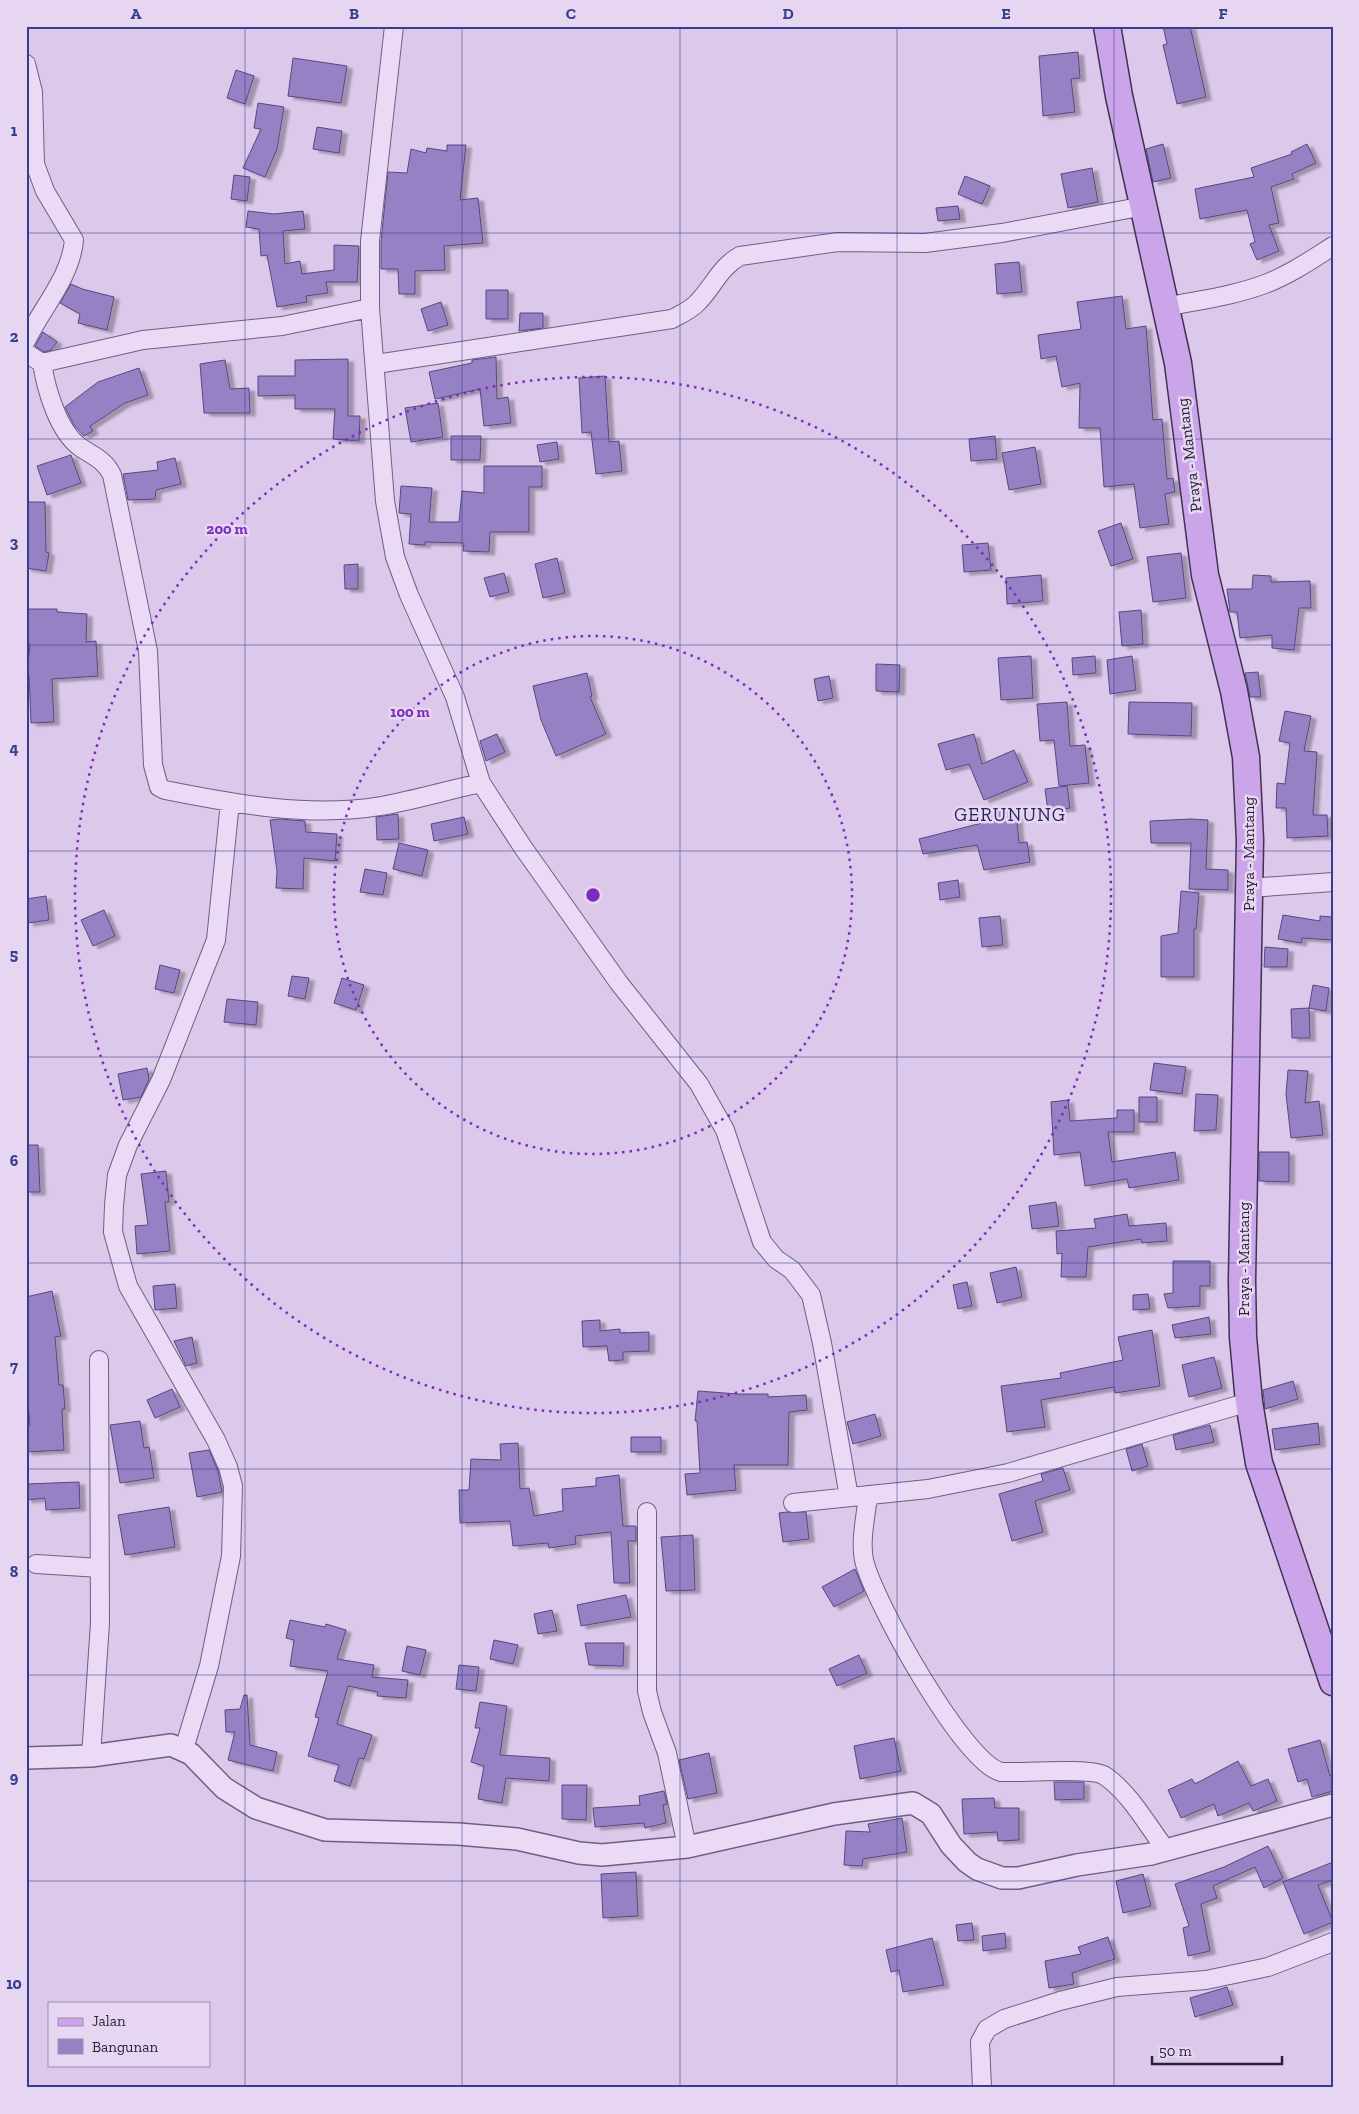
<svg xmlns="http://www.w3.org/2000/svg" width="1359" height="2114" font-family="'Zilla Slab',serif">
	<defs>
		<filter id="shadow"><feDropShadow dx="5.5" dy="3" stdDeviation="1" flood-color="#0004"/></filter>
	</defs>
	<rect width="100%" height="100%" fill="#dcc8ea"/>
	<!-- building -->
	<path fill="#9681c4" stroke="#574781" filter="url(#shadow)" d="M1163,26H1190L1206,97L1177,104L1163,45L1167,44Z
		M1078,52L1080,78L1071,79L1075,112L1043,116L1039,56Z
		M293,58L347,66L341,103L288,96Z
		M236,70L254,76L245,104L227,98Z
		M258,103L284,107L277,149L265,177L243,168L261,129L254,128Z
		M317,127L342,131L339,153L313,149Z
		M1163,144L1171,178L1153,182L1146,149Z
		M1307,144L1316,163L1292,174L1294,179L1271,187L1279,223L1269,225L1279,251L1257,260L1250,244L1255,242L1247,210L1200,219L1195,189L1254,177L1251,168L1292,154L1291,152Z
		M447,145H466L460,200L478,198L483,243L444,246L445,270L415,271V294H399L398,269H381V242L388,172L407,173L411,149L426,153L427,148L447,151Z
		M1092,168L1098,202L1068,208L1061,174Z
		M234,175L250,177L247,201L231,199Z
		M965,176L990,186L982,204L958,194Z
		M958,206L960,219L938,221L936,208Z
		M248,211L274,214L303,211L305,229L283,231L285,264L300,261L302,274L334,270V245L359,246L357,282H326L328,293L306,296L307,302L277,307L267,255L261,256L259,229L246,227Z
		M1019,262L1022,292L997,294L995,264Z
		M71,284L82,289L114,297L107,330L78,323L80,314L60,303Z
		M486,290H508V319H486Z
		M1122,296L1126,329L1146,326L1153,420L1162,419L1167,479L1173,478L1175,492L1165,494L1169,524L1140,528L1134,484L1104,487L1100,428H1079L1080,383L1062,387L1056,356L1041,359L1038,335L1081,329L1077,302Z
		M441,302L448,325L428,331L421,309Z
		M520,313H543V328L519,331Z
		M43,332L57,342L51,350L44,352L35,346Z
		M496,357L497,399L508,397L511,423L484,426L480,389L435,399L429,372L472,363V360Z
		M348,359V416H360L359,441L333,439L335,409H295V395L258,396V376H295V360Z
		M225,360L230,389L249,388L250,413H204L200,364Z
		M139,368L148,395L125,403L90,426L93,431L84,436L74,425L65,407L98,382Z
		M605,376L609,442L619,441L622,471L596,474L591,432L582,433L579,378Z
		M438,403L443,437L411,442L405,408Z
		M451,436H481L480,460H451Z
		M995,436L997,459L971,461L969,439Z
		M557,442L559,459L540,462L537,445Z
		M1035,447L1041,484L1009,490L1002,453Z
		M71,455L81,483L47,495L37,466Z
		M175,458L181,484L156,490L155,499L128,500L123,474L158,470L157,462Z
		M484,466H542V487H529V532H490L489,552L463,551L464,543L425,542V545L409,544L411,514L399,513L401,486L432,488L429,522H459L462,491L484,493Z
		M26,502H45L46,552L49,553L46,571L26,568Z
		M1121,523L1133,559L1111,566L1098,531Z
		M988,543L991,570L964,572L962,545Z
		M1181,553L1186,598L1153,602L1147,557Z
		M557,558L565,593L543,598L535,564Z
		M358,564V589H345L344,565Z
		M504,573L509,592L490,597L484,578Z
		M1041,575L1043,601L1007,604L1006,578Z
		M1253,575L1271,576V582L1310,581L1311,608H1299L1294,650L1272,648V635L1240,638L1237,612H1230L1227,589H1252Z
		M26,609H57V612L87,614L86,642L96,641L98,676L52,679L54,722L31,723L29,675H27L30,644H26Z
		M1141,610L1143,644L1122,646L1119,612Z
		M1031,656L1033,698L1001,700L998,658Z
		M1095,656L1096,673L1073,675L1072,658Z
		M1132,656L1136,690L1110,694L1107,660Z
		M876,664L900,665L899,692L876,691Z
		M1258,672L1261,697H1250L1245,673Z
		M587,673L592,696L590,697L606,734L556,756L541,720L533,686Z
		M829,676L833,698L818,701L814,679Z
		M1067,702L1070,746L1085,745L1089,783L1059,786L1054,740L1040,741L1037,704Z
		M1129,702L1192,703L1191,736L1128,734Z
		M1285,711L1311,716L1304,751L1317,752L1313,815H1327L1328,836L1287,838L1286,808H1276L1277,783L1285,784L1290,743L1279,741Z
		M497,734L505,752L486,761L480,741Z
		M974,734L982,764L1014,750L1028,782L984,800L969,764L946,770L938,744Z
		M1067,786L1070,808L1048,811L1045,789Z
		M1016,810L1019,843L1027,842L1030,862L984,870L977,845L923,854L919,839L986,822V812Z
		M398,814L399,839L377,840L376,817Z
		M464,817L468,834L434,841L431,824Z
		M279,819L305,821L306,832L337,834L335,861L304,858L303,889L276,888L277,871L270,820Z
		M1191,819L1208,820L1206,869L1228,870V890L1189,889L1191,843H1151L1150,821Z
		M399,843L428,850L422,876L393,869Z
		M365,869L387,873L383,895L360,892Z
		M958,880L960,897L940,900L938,883Z
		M1181,891L1199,893L1196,929H1194V977H1161V936L1178,933Z
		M46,896L49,920L28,923L26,899Z
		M104,910L115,936L93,946L81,920Z
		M1283,915L1320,921V916L1333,917V940L1302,938L1301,943L1278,939Z
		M1000,916L1003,945L982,947L979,918Z
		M1265,947L1288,949L1287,967H1264Z
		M160,965L180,970L174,993L155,989Z
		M292,976L309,978L305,999L288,996Z
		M342,978L364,985L356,1010L334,1003Z
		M1313,985L1329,988L1326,1011L1309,1008Z
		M227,999L258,1002L256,1025L224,1022Z
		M1309,1008L1310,1038H1292L1291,1009Z
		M1154,1063L1186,1067L1182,1094L1150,1090Z
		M147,1068L149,1079L141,1097L123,1100L118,1074Z
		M1288,1070L1308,1071L1305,1103L1319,1101L1323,1135L1291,1138L1286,1094Z
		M1196,1094L1218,1095L1216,1130L1194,1131Z
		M1139,1097H1157V1122H1139Z
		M1068,1100L1070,1121L1117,1118V1110H1134V1132H1108L1112,1162L1175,1152L1179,1180L1129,1188L1127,1179L1085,1186L1080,1152L1054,1155L1051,1102Z
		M26,1145H38L40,1192H26Z
		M1259,1152H1289V1182L1259,1181Z
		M166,1171L169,1202H165L170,1251L137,1254L135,1226L148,1225L141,1174Z
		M1056,1202L1059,1226L1032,1229L1029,1206Z
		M1127,1214L1129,1226L1166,1223L1167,1241L1142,1243L1141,1239L1088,1247L1086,1277H1061L1062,1253L1057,1254L1056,1231L1096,1228L1094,1219Z
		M1173,1261H1210V1286H1200V1306L1168,1308L1164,1294L1173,1293Z
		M1016,1267L1022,1297L997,1303L990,1273Z
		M967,1282L972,1306L958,1309L953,1285Z
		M175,1284L177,1308L155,1310L153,1286Z
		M52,1291L61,1336L55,1337L59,1385H63L65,1409H62L64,1450L26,1452V1426H30L26,1379V1297Z
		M1148,1294L1150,1309L1133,1310V1295Z
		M1209,1317L1211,1334L1175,1338L1172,1325Z
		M600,1320V1331L620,1329V1333L649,1332V1351L623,1352V1360L609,1361L607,1346L583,1347L582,1321Z
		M1152,1330L1160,1386L1115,1393L1114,1387L1041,1400L1045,1427L1007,1432L1001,1386L1061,1378L1060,1373L1123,1360L1118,1337Z
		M192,1337L197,1363L186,1366L174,1341Z
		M1214,1357L1222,1388L1189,1397L1182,1365Z
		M1293,1381L1298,1399L1265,1409L1263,1390Z
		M172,1389L180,1407L155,1418L147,1400Z
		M698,1391L738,1394H768V1397L806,1395L807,1410L789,1412L788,1465H734L736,1490L687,1495L685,1474L700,1473L697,1421H695Z
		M875,1414L881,1436L853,1444L847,1422Z
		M140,1421L144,1448L149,1447L154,1478L120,1483L110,1425Z
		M1318,1423L1320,1444L1275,1450L1272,1429Z
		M1210,1425L1214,1442L1176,1450L1173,1435Z
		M631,1437H661V1452H631Z
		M518,1443L520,1489L529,1488L534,1516L563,1511L562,1489L596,1486V1478L619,1475L623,1526H636V1541H628L630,1583H614L611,1532L575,1536L576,1544L549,1548L548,1543L513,1546L510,1521L460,1523L459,1490H469L471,1459L501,1460L500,1444Z
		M1142,1444L1148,1466L1132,1471L1126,1449Z
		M209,1450L218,1471L222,1492L197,1497L189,1453Z
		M1063,1468L1070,1490L1035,1501L1043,1532L1012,1541L999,1494L1043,1481L1041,1474Z
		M79,1482L80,1508L46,1510L45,1498L26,1500V1484Z
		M169,1507L175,1547L125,1555L118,1515Z
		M787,1512H806L809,1539L783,1542L779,1513Z
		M693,1535L695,1590L666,1591L661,1537Z
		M855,1569L864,1591L834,1607L822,1587Z
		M626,1595L631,1617L581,1626L577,1605Z
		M552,1610L557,1631L538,1634L534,1614Z
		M290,1620L325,1627L326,1624L346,1630L337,1659L374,1665L372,1677L408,1680L406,1698L377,1696L378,1692L348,1686L337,1724L372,1735L364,1759L359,1758L350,1786L334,1781L339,1765L308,1756L319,1718L315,1717L328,1671L290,1666L294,1640L286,1638Z
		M494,1640L518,1645L513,1664L490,1659Z
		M585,1643H624L623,1666L589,1665Z
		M407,1646L426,1650L420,1675L402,1671Z
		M859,1655L867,1673L837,1686L829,1669Z
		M459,1665L479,1667L476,1691L456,1689Z
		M244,1695H247L250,1745L277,1752L273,1771L228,1760L235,1732H226L225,1710L240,1709Z
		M480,1702L507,1706L500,1755L550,1758L549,1781L506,1778L502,1803L478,1799L484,1766L471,1762L480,1728H475Z
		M894,1738L901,1771L860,1779L854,1746Z
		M1320,1740L1330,1776L1333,1775V1791L1312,1797L1307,1779L1298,1782L1288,1749Z
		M709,1753L717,1793L688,1799L679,1760Z
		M1238,1761L1251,1786L1268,1779L1277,1801L1253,1811L1249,1803L1218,1816L1214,1804L1181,1818L1168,1790L1192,1779L1195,1784Z
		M1054,1782H1084V1799L1055,1800Z
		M562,1785H587L586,1820L562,1819Z
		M664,1791L667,1804L663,1805L666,1823L645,1828L644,1823L595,1827L593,1808L640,1805L639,1796Z
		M994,1798L995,1808H1019V1840L998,1841L997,1832L964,1834L962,1799Z
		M902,1818L907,1852L863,1859L862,1866L844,1865L846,1831L870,1832L868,1824Z
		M1268,1846L1283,1878L1264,1888L1255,1867L1213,1886L1217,1898L1201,1904L1210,1951L1188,1956L1183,1928L1189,1926L1175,1884L1224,1867Z
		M1333,1862V1880L1318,1885L1333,1922L1304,1934L1283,1882Z
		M636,1872L638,1916L603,1918L601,1874Z
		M1143,1874L1151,1906L1123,1913L1116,1881Z
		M972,1923L974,1940L958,1941L956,1925Z
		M1005,1933L1006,1948L983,1951L982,1936Z
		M1108,1937L1115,1959L1072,1973L1074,1984L1049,1988L1045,1961L1081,1954L1078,1947Z
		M932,1938L944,1985L903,1992L899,1970L891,1972L886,1950Z
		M1227,1987L1233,2005L1195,2017L1190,1998Z"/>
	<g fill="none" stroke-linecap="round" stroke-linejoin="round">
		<defs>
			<path id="minor" d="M394,26L370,241V308L385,501L395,557L409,595L455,697L481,783L522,846L619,983L699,1084L725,1130L762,1242L776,1259L792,1270L811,1295L822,1343L849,1497
				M26,64L33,92L35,164L45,191L74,240C71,277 41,309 26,341
				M1166,307C1199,300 1233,296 1265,284C1289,275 1311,260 1333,246
				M26,353L42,363L143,340L282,326L370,308
				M42,363C46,389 58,431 80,447C93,456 105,460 112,475L148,651L153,765L159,787L165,790C235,804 310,818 381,806C415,800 448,790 481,783
				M376,364L672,319C681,314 691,310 698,302C713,287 720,267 740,256L838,242L925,243L1002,233L1144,206
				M1249,888L1333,882
				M868,1495C866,1516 860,1540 864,1560C873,1600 963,1762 1001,1772C1021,1773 1092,1767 1105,1776C1130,1793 1148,1826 1166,1850
				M793,1503L928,1489L1008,1473L1249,1402
				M647,1512V1691L652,1712L667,1753L687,1847
				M36,1564L100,1568
				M184,1749L209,1666L231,1556L233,1486L228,1467L216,1440L128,1286L113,1232L114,1205L117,1175L128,1145L161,1080L216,940L230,802
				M91,1756L100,1623L99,1360
				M982,2088L980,2042L987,2029L1004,2019L1060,2001L1117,1987L1206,1980L1268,1967L1333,1942"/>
			<path id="tertiary" d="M26,1758L91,1756L171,1745L191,1754L224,1788L256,1808L325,1830L458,1834L517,1839L579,1853L602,1855L687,1847L834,1814L913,1803L931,1814L951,1845L967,1862L977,1869L1002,1878H1018L1077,1865L1151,1854L1333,1805"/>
			<path id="primary" d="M1107,26L1119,96L1178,363L1205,575L1234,691L1246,757L1250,840L1242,1281L1243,1337L1249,1402L1259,1463L1333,1682"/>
		</defs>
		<!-- minor casing -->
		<use href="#minor" stroke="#6e5f84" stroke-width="20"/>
		<!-- tertiary casing -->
		<use href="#tertiary" stroke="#6e5f84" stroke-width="24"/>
		<!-- primary casing -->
		<use href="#primary" stroke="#3e3252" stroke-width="29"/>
		<!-- minor -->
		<use href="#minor" stroke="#eadaf6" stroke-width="18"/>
		<!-- tertiary -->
		<use href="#tertiary" stroke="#eadaf6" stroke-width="21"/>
		<!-- primary -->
		<use href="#primary" stroke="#cca4e9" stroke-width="26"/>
	</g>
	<!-- grid -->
	<path fill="none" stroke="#353f8d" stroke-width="1" stroke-opacity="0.55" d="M245,26V2088M462,26V2088M680,26V2088M897,26V2088M1114,26V2088M26,233H1333M26,439H1333M26,645H1333M26,851H1333M26,1057H1333M26,1263H1333M26,1469H1333M26,1675H1333M26,1881H1333"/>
	<!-- distance rings -->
	<g fill="none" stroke="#7b2cbf" stroke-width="2.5" stroke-dasharray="2.5 5">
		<circle cx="593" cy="895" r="259"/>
		<circle cx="593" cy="895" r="518"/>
	</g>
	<g text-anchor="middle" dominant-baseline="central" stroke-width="5" stroke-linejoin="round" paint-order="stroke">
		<!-- street labels -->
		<g font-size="16" fill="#292136" stroke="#e7d6f2">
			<text transform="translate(1189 455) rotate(-97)">Praya - Mantang</text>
			<text transform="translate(1248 854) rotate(-90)">Praya - Mantang</text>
			<text transform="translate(1243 1259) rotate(-90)">Praya - Mantang</text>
		</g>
		<!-- quarter labels -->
		<g font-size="19" letter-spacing="1" fill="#2a245e" stroke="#e7d6f2">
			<text x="1010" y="814">GERUNUNG</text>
		</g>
	</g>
	<circle cx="593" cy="895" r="8" fill="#7b2cbf" stroke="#e7d6f2" stroke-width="2.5"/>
	<g font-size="15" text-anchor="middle" font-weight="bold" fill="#7b2cbf" stroke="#e7d6f2" stroke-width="5" stroke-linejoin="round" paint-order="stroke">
		<text x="227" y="534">200 m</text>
		<text x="410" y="717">100 m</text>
	</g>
	<!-- border -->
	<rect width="1359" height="2114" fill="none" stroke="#e7d6f2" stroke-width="55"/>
	<!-- legend -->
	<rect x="48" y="2002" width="162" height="65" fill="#e7d6f2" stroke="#9b8ea7"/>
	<rect x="58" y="2018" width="25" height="8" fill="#cca4e9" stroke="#9b8ea7"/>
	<text x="92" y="2026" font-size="15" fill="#292136">Jalan</text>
	<rect x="58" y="2039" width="25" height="15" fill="#9681c4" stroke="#9b8ea7"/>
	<text x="92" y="2052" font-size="15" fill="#292136">Bangunan</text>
	<!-- scale -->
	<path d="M1152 2056v8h130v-8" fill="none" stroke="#292136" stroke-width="2.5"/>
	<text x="1159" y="2056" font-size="15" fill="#292136" stroke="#e7d6f2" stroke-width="4" paint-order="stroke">50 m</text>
	<rect x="28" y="28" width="1304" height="2058" fill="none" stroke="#353f8d" stroke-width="2"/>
	<g font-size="16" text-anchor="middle" font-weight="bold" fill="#353f8d">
		<text x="136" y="19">A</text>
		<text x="354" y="19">B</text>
		<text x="571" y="19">C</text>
		<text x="788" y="19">D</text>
		<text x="1006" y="19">E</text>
		<text x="1223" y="19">F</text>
		<text x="14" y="136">1</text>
		<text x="14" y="342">2</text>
		<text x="14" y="548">3</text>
		<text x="14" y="754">4</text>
		<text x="14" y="960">5</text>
		<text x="14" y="1166">6</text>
		<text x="14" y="1372">7</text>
		<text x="14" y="1577">8</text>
		<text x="14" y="1783">9</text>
		<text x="14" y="1989">10</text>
	</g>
</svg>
